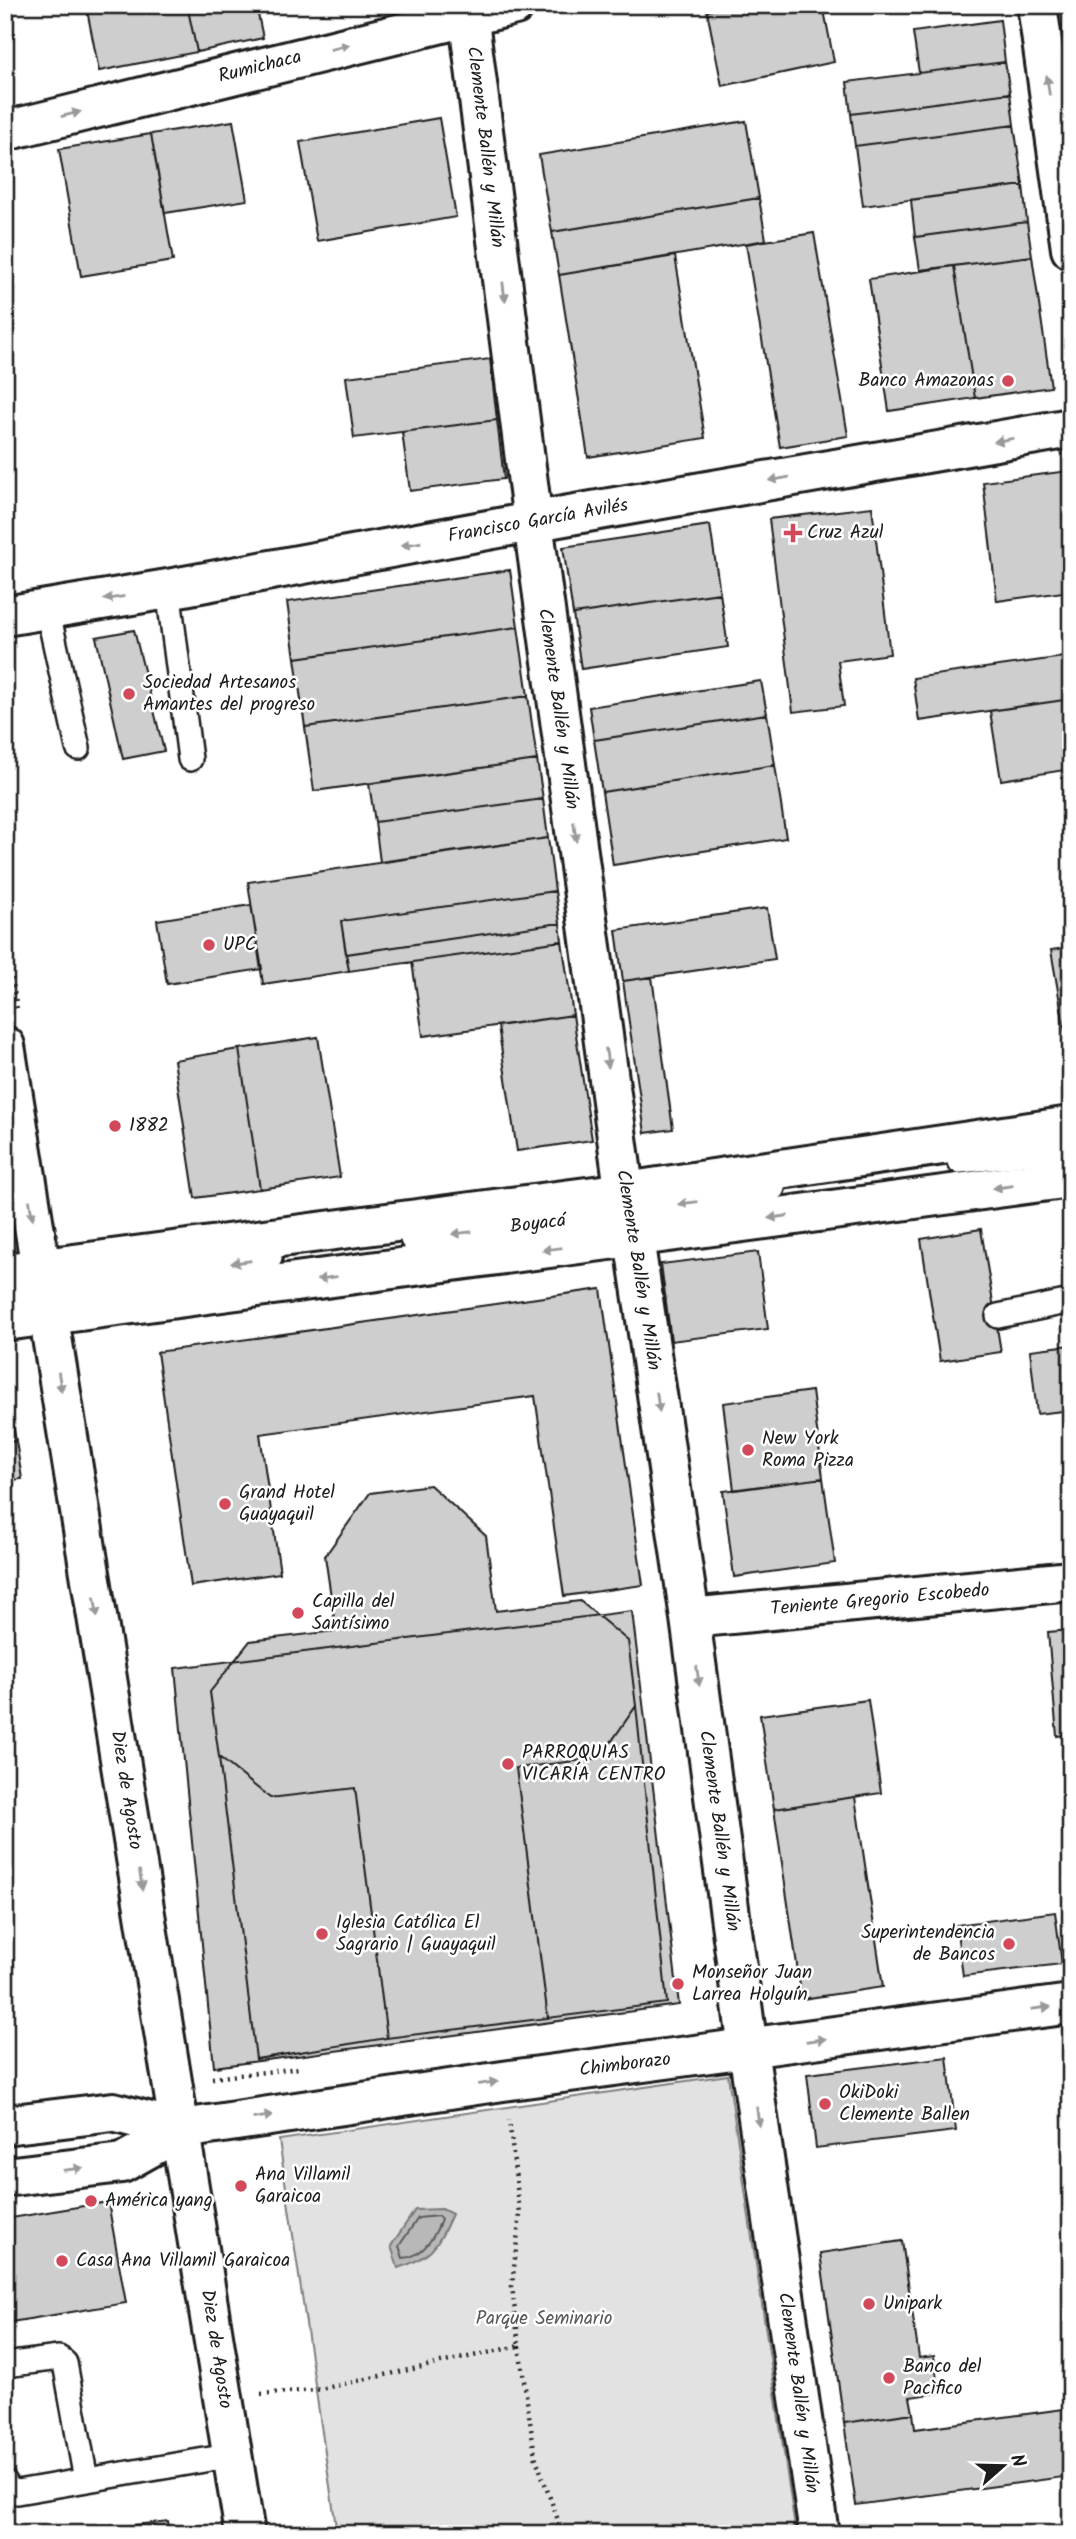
<svg xmlns="http://www.w3.org/2000/svg" width="1076" height="2539" font-family="Kalam,sans-serif">
	<rect width="100%" height="100%" fill="#fff"/>
	<filter id="ink" filterUnits="userSpaceOnUse"><feTurbulence type="fractalNoise" baseFrequency=".0143" numOctaves="2"/><feDisplacementMap in="SourceGraphic" scale="14" xChannelSelector="R" yChannelSelector="G"/><feConvolveMatrix kernelMatrix="1 2 1 2 8 2 1 2 1" color-interpolation-filters="sRGB"/></filter>
	<g filter="url(#ink)">
		<!-- green -->
		<path fill="#e2e2e2" stroke="#7f7f7f" stroke-width="2" d="M728,2075L796,2534H337L279,2140Z"/>
		<!-- water -->
		<path fill="#b8b8b8" stroke="#7a7a7a" stroke-width="2" d="M442,2209L452,2214C437,2247 433,2257 398,2268L391,2246L415,2210Z"/>
		<g fill="none" stroke-linecap="round" stroke-linejoin="round">
			<!-- shore -->
			<path stroke="#5a5a5a" stroke-width="2" d="M438,2216L441,2220C434,2238 423,2257 403,2258L399,2246L418,2218Z"/>
		</g>
		<!-- building -->
		<path fill="#cecece" stroke="#1c1c1c" stroke-width="2" d="M86,5H187L197,52L99,71Z
			M187,5H256L263,38L197,52Z
			M732,5H823L834,62L722,86L707,11Z
			M1000,20L1005,62L919,73L913,32Z
			M1005,62L1010,93L851,114L847,82Z
			M1010,93L1014,125L855,146L851,114Z
			M439,118L456,217L317,241L300,142Z
			M233,121L247,200L165,213L151,134Z
			M746,121L759,198L552,232L539,155Z
			M1014,125L1023,185L863,206L855,146Z
			M151,134L173,261L81,276L59,149Z
			M1023,185L1027,222L915,237L911,200Z
			M759,198L766,240L559,275L552,232Z
			M1027,222L1032,256L920,270L915,237Z
			M814,233L848,436L780,447L746,244Z
			M675,256L705,438L588,457L559,275Z
			M1032,256L1051,387L975,398L954,266Z
			M954,266L975,398L889,411L869,279Z
			M490,359L497,420L354,438L346,377Z
			M497,420L504,479L410,491L402,432Z
			M1068,471L1071,496V591L997,601L983,482Z
			M872,507L890,654L838,661L844,706L793,712L769,519Z
			M710,525L720,593L573,614L563,547Z
			M510,570L518,627L295,658L287,602Z
			M720,593L728,647L581,669L573,614Z
			M518,627L528,696L305,727L295,658Z
			M134,630L164,751L123,759L96,637Z
			M1071,656V699L919,721L913,678Z
			M761,681L767,714L594,740L589,707Z
			M528,696L537,760L314,791L305,727Z
			M1071,699V769L1001,780L990,711Z
			M767,714L775,765L602,792L594,740Z
			M537,760L543,799L375,822L369,784Z
			M775,765L786,838L613,865L602,792Z
			M543,799L548,838L380,862L375,822Z
			M548,838L555,891L341,921L349,971L263,984L248,882Z
			M555,891L560,923L346,954L341,921Z
			M251,905L262,969L167,984L157,920Z
			M767,908L775,959L623,981L616,930Z
			M560,923L562,941L349,971L346,954Z
			M562,941L573,1015L423,1036L412,962Z
			M1071,947V1067L1051,950Z
			M652,977L673,1129L645,1133L623,981Z
			M573,1015L592,1140L517,1151L498,1026Z
			M318,1037L340,1177L260,1189L239,1049Z
			M239,1049L260,1189L195,1198L174,1060Z
			M981,1229L1001,1352L940,1361L921,1239Z
			M758,1252L768,1329L671,1341L661,1264Z
			M601,1289L643,1585L564,1596L535,1396L260,1434L280,1573L191,1586L157,1352Z
			M1071,1345V1410L1037,1414L1030,1350Z
			M5,1378L16,1441L5,1443Z
			M812,1391L823,1478L734,1490L723,1403Z
			M16,1441L22,1479L5,1481V1443Z
			M823,1478L835,1563L734,1577L723,1491Z
			M430,1485L486,1536L496,1611L580,1601L628,1641L636,1706L600,1758L516,1768L548,2018L387,2038L355,1788L270,1798L219,1757L210,1692L250,1641L336,1631L325,1556L370,1493Z
			M632,1611L679,2005L214,2067L175,1668Z
			M1071,1630V1734L1057,1736L1048,1632Z
			M868,1700L881,1793L774,1809L760,1715Z
			M636,1706L667,2003L548,2018L516,1768L600,1758Z
			M219,1757L270,1798L355,1788L387,2038L256,2059Z
			M855,1797L883,1987L802,1999L774,1809Z
			M1055,1912L1062,1964L963,1976L956,1925Z
			M947,2057L956,2131L816,2148L807,2074Z
			M108,2202L126,2303L5,2323V2219Z
			M902,2241L919,2358L934,2356L939,2393L910,2397L913,2413L844,2423L820,2253Z
			M1071,2408V2476L856,2505L844,2423L913,2413L915,2429Z
			M168,2521L170,2534H61Z"/>
		<g fill="none" stroke-linecap="round" stroke-linejoin="round">
			<defs>
				<path id="lane" d="M168,589L190,759
					M47,608L78,748
					M959,1161L1071,1149
					M412,1239L707,1201L773,1188
					M5,1295L270,1258
					M998,1316L1071,1301
					M5,2365L59,2358L65,2363L86,2480
					M5,2482L8,2489L17,2492L234,2455"/>
				<path id="street" d="M634,1238L690,1618L748,2049L819,2534
					M690,1618L1071,1581
					M5,2125L113,2112L181,2130
					M5,2177L122,2163L181,2130L196,2127L503,2081L1071,2004"/>
				<path id="secondary" d="M467,5L533,522L627,1211L634,1238
					M1037,5L1071,249
					M5,131L515,5
					M5,616L168,589L564,516L1071,428
					M5,1046L245,2534"/>
				<path id="primary" d="M5,1273L625,1192L1071,1126
					M5,1321L1071,1178"/>
			</defs>
			<!-- lane casing -->
			<use href="#lane" stroke="#1c1c1c" stroke-width="28"/>
			<!-- street casing -->
			<use href="#street" stroke="#1c1c1c" stroke-width="44"/>
			<!-- secondary casing -->
			<use href="#secondary" stroke="#1c1c1c" stroke-width="44"/>
			<!-- primary casing -->
			<use href="#primary" stroke="#1c1c1c" stroke-width="44"/>
			<!-- path -->
			<path stroke="#1c1c1c" stroke-width="4.5" stroke-dasharray="2 5" stroke-linecap="butt" d="M5,937L17,1009
				M212,2078L300,2068
				M519,2346L535,2456L563,2534
				M261,2394L316,2390L519,2346L512,2286L520,2213L509,2120"/>
			<!-- lane -->
			<use href="#lane" stroke="#fff" stroke-width="23"/>
			<!-- street -->
			<use href="#street" stroke="#fff" stroke-width="38"/>
			<!-- secondary -->
			<use href="#secondary" stroke="#fff" stroke-width="38"/>
			<!-- primary -->
			<use href="#primary" stroke="#fff" stroke-width="38"/>
		</g>
		<!-- one-way arrows -->
		<defs><path id="oneway-solid" d="M-6-.8H1V-3.2L6.5 0L1 3.2V.8H-6Z" transform="scale(1.75)"/></defs>
		<g fill="#999">
			<use href="#oneway-solid" transform="translate(340 47) rotate(-14)"/>
			<use href="#oneway-solid" transform="translate(1048 85) rotate(-98)"/>
			<use href="#oneway-solid" transform="translate(71 114) rotate(-14)"/>
			<use href="#oneway-solid" transform="translate(504 292) rotate(83)"/>
			<use href="#oneway-solid" transform="translate(1004 440) rotate(170)"/>
			<use href="#oneway-solid" transform="translate(779 479) rotate(170)"/>
			<use href="#oneway-solid" transform="translate(411 544) rotate(170)"/>
			<use href="#oneway-solid" transform="translate(114 598) rotate(171)"/>
			<use href="#oneway-solid" transform="translate(575 832) rotate(82)"/>
			<use href="#oneway-solid" transform="translate(607 1058) rotate(82)"/>
			<use href="#oneway-solid" transform="translate(1003 1187) rotate(172)"/>
			<use href="#oneway-solid" transform="translate(688 1203) rotate(173)"/>
			<use href="#oneway-solid" transform="translate(31 1210) rotate(81)"/>
			<use href="#oneway-solid" transform="translate(778 1217) rotate(172)"/>
			<use href="#oneway-solid" transform="translate(462 1233) rotate(173)"/>
			<use href="#oneway-solid" transform="translate(552 1249) rotate(173)"/>
			<use href="#oneway-solid" transform="translate(241 1262) rotate(172)"/>
			<use href="#oneway-solid" transform="translate(327 1278) rotate(173)"/>
			<use href="#oneway-solid" transform="translate(60 1382) rotate(81)"/>
			<use href="#oneway-solid" transform="translate(658 1402) rotate(82)"/>
			<use href="#oneway-solid" transform="translate(96 1607) rotate(81)"/>
			<use href="#oneway-solid" transform="translate(698 1676) rotate(82)"/>
			<use href="#oneway-solid" transform="translate(141 1880) rotate(81)"/>
			<use href="#oneway-solid" transform="translate(1041 2008) rotate(-8)"/>
			<use href="#oneway-solid" transform="translate(816 2040) rotate(-8)"/>
			<use href="#oneway-solid" transform="translate(488 2083) rotate(-9)"/>
			<use href="#oneway-solid" transform="translate(263 2117) rotate(-9)"/>
			<use href="#oneway-solid" transform="translate(758 2117) rotate(82)"/>
			<use href="#oneway-solid" transform="translate(73 2169) rotate(-7)"/>
		</g>
	</g>
	<!-- markers -->
	<g fill="#d1495b" stroke="#fff" stroke-width="2.5">
		<circle cx="1008" cy="381" r="7"/>
		<path d="M789.5 522.5h7v7h7v7h-7v7h-7v-7h-7v-7h7z"/>
		<circle cx="129" cy="694" r="7"/>
		<circle cx="209" cy="945" r="7"/>
		<circle cx="115" cy="1126" r="7"/>
		<circle cx="748" cy="1450" r="7"/>
		<circle cx="225" cy="1504" r="7"/>
		<circle cx="298" cy="1613" r="7"/>
		<circle cx="508" cy="1764" r="7"/>
		<circle cx="322" cy="1934" r="7"/>
		<circle cx="1009" cy="1944" r="7"/>
		<circle cx="678" cy="1984" r="7"/>
		<circle cx="825" cy="2104" r="7"/>
		<circle cx="241" cy="2186" r="7"/>
		<circle cx="91" cy="2201" r="7"/>
		<circle cx="62" cy="2261" r="7"/>
		<circle cx="869" cy="2304" r="7"/>
		<circle cx="889" cy="2378" r="7"/>
	</g>
	<g text-anchor="middle" dominant-baseline="central" stroke-width="5" stroke-linejoin="round" paint-order="stroke">
		<!-- street labels -->
		<g font-size="19" fill="#1c1c1c" stroke="#fff">
			<text transform="translate(260 67) rotate(-14)">Rumichaca</text>
			<text transform="translate(485 147) rotate(83)">Clemente Ballén y Millán</text>
			<text transform="translate(538 521) rotate(-10)">Francisco García Avilés</text>
			<text transform="translate(558 709) rotate(82)">Clemente Ballén y Millán</text>
			<text transform="translate(538 1224) rotate(-7)">Boyacá</text>
			<text transform="translate(638 1270) rotate(81)">Clemente Ballén y Millán</text>
			<text transform="translate(880 1600) rotate(-5)">Teniente Gregorio Escobedo</text>
			<text transform="translate(126 1790) rotate(81)">Diez de Agosto</text>
			<text transform="translate(719 1831) rotate(82)">Clemente Ballén y Millán</text>
			<text transform="translate(625 2065) rotate(-7)">Chimborazo</text>
			<text transform="translate(216 2349) rotate(81)">Diez de Agosto</text>
			<text transform="translate(798 2393) rotate(82)">Clemente Ballén y Millán</text>
		</g>
		<!-- poi labels -->
		<g font-size="19" fill="#1c1c1c" stroke="#fff" text-anchor="start">
			<text x="994" y="381" text-anchor="end">Banco Amazonas</text>
			<text x="807" y="533">Cruz Azul</text>
			<text x="143" y="683">Sociedad Artesanos<tspan x="143" dy="22">Amantes del progreso</tspan></text>
			<text x="223" y="945">UPC</text>
			<text x="129" y="1126">1882</text>
			<text x="762" y="1439">New York<tspan x="762" dy="22">Roma Pizza</tspan></text>
			<text x="239" y="1493">Grand Hotel<tspan x="239" dy="22">Guayaquil</tspan></text>
			<text x="312" y="1602">Capilla del<tspan x="312" dy="22">Santísimo</tspan></text>
			<text x="522" y="1753">PARROQUIAS<tspan x="522" dy="22">VICARÍA CENTRO</tspan></text>
			<text x="336" y="1923">Iglesia Católica El<tspan x="336" dy="22">Sagrario | Guayaquil</tspan></text>
			<text x="995" y="1933" text-anchor="end">Superintendencia<tspan x="995" dy="22">de Bancos</tspan></text>
			<text x="692" y="1973">Monseñor Juan<tspan x="692" dy="22">Larrea Holguín</tspan></text>
			<text x="839" y="2093">OkiDoki<tspan x="839" dy="22">Clemente Ballen</tspan></text>
			<text x="255" y="2175">Ana Villamil<tspan x="255" dy="22">Garaicoa</tspan></text>
			<text x="105" y="2201">América yang</text>
			<text x="76" y="2261">Casa Ana Villamil Garaicoa</text>
			<text x="883" y="2304">Unipark</text>
			<text x="903" y="2367">Banco del<tspan x="903" dy="22">Pacìfico</tspan></text>
		</g>
		<!-- park labels -->
		<g font-size="19" fill="#575757" stroke="#fff">
			<text x="544" y="2319">Parque Seminario</text>
		</g>
	</g>
	<!-- margin -->
	<rect width="1076" height="2539" fill="none" stroke="#fff" stroke-width="28"/>
	<rect x="14" y="14" width="1048" height="2511" fill="none" stroke="#1c1c1c" stroke-width="2.5" filter="url(#ink)"/>
	<!-- north arrow -->
	<g transform="translate(1003 2466) rotate(70)" stroke="#ffffff" stroke-width="5" paint-order="stroke">
	<path d="M0-5L12 26L0 18L-12 26Z" fill="#1c1c1c"/>
	<text y="-10" font-size="19" font-weight="bold" text-anchor="middle" fill="#1c1c1c">N</text>
	</g>
</svg>
